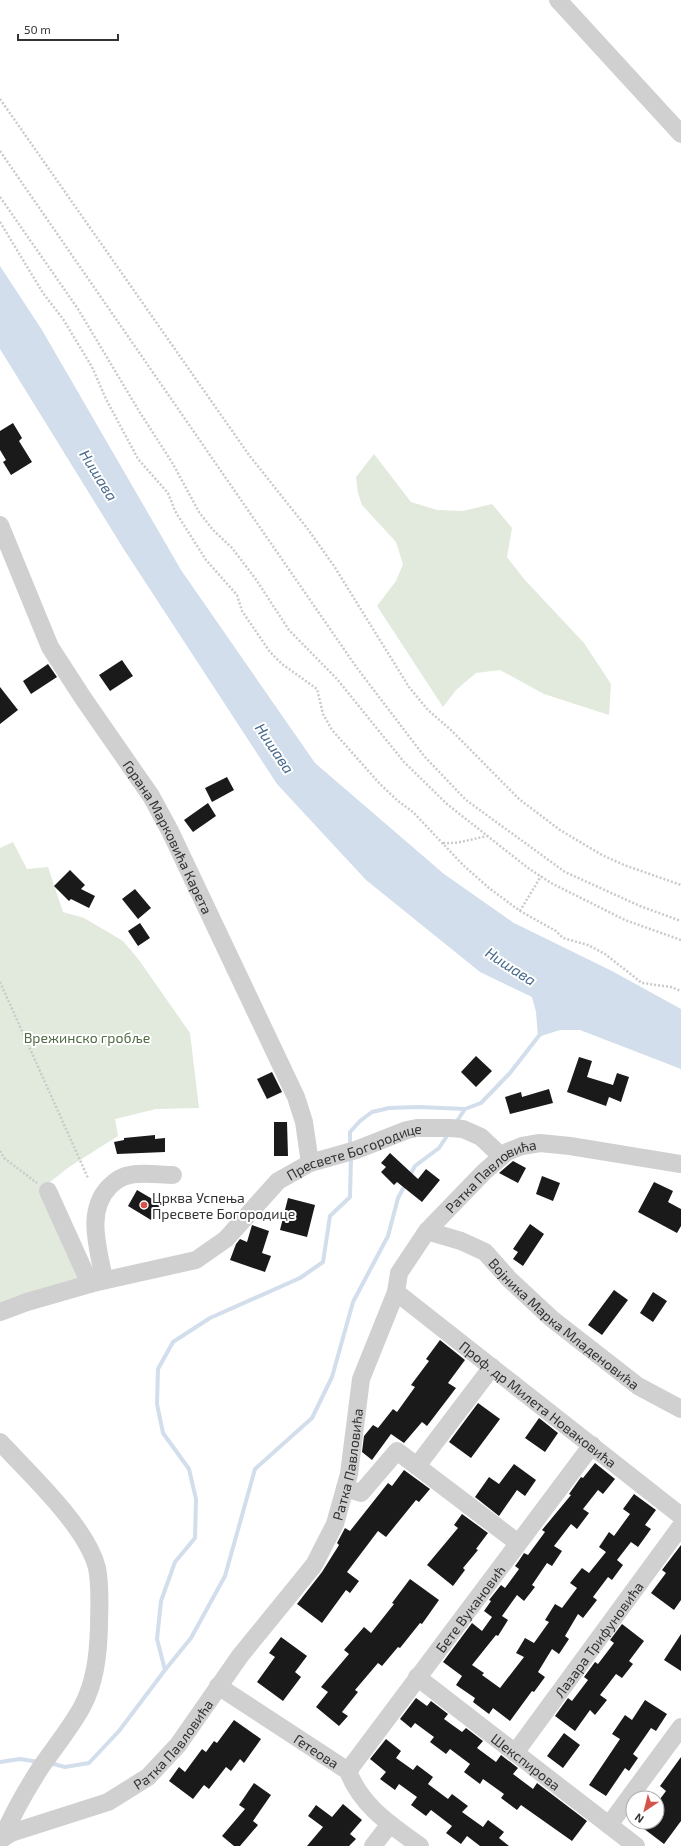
<svg xmlns="http://www.w3.org/2000/svg" width="681" height="1846" font-family="'Exo 2',sans-serif">
	<rect width="100%" height="100%" fill="#fff"/>
	<!-- green -->
	<path fill="#e2e9dd" d="M374,454L411,502L437,510L463,511L492,504L512,528L507,557L524,579L584,643L611,684L609,715L544,694L500,670L476,673L456,690L443,707L377,606L396,581L403,564L396,542L362,505L358,493L356,477Z
		M13,842L27,869L48,867L63,912L84,918L123,941L139,960L190,1033L199,1108L156,1109L115,1119L118,1136L69,1167L41,1189L87,1276L0,1307V848Z"/>
	<!-- water -->
	<path fill="#d2deeb" d="M0,266L42,330L181,570L315,763L444,874L514,923L612,971L681,1009V1069L580,1030H560L538,1037L536,1012L532,997L480,972L366,880L277,784L123,548L0,349Z"/>
	<g fill="none" stroke-linecap="round" stroke-linejoin="round">
		<!-- stream -->
		<path stroke="#d2deeb" stroke-width="4" d="M455,1124L465,1109
			M350,1146V1132L360,1121L372,1112L389,1108L418,1107L465,1109L481,1103L510,1073L541,1033
			M409,1177L415,1166L439,1148L449,1133
			M165,1670L191,1638L225,1576L255,1469L312,1418L332,1377L353,1302L388,1236L398,1198L406,1183
			M0,1762L20,1759L39,1762
			M50,1763L65,1767L89,1763L119,1731L165,1670L157,1639L161,1601L175,1562L195,1538L196,1499L189,1469L163,1433L157,1404L158,1369L173,1342L210,1318L300,1278L323,1262L330,1216L350,1197L351,1157"/>
	</g>
	<!-- building -->
	<path fill="#1a1a1a" d="M13,423L22,438L19,441L32,462L11,475L3,462L6,460L0,450V431Z
		M122,660L133,676L110,691L99,675Z
		M48,664L57,677L31,694L23,681Z
		M0,687L18,710L0,724Z
		M227,777L234,790L212,802L205,788Z
		M208,803L216,816L193,832L184,820Z
		M70,870L85,885L81,889L95,896L89,908L71,899L69,901L54,886Z
		M135,889L151,908L138,919L122,899Z
		M140,923L150,938L138,946L128,931Z
		M476,1056L492,1071L476,1087L461,1072Z
		M579,1057L592,1061L587,1077L613,1085L617,1073L629,1077L621,1102L609,1097L606,1106L567,1092Z
		M272,1072L282,1092L267,1099L257,1079Z
		M549,1089L553,1103L510,1114L505,1097L521,1092L522,1097Z
		M274,1122H287L288,1156H274Z
		M155,1135V1139L165,1138V1152L117,1154L114,1142L124,1140V1138Z
		M390,1153L418,1179L426,1169L440,1180L422,1202L397,1182L394,1185L381,1172L386,1167L381,1163Z
		M513,1161L526,1168L518,1183L499,1173Z
		M542,1176L560,1183L553,1201L536,1194Z
		M654,1182L673,1191L668,1202L681,1209V1226L677,1233L638,1212Z
		M137,1190L161,1204L151,1220L128,1206Z
		M288,1198L315,1205L307,1237L280,1230Z
		M530,1224L544,1234L523,1266L513,1259L518,1252L513,1249Z
		M252,1225L269,1231L262,1253L271,1256L265,1272L230,1260L236,1244L240,1239L247,1242Z
		M614,1290L628,1300L602,1335L588,1325Z
		M653,1292L667,1301L653,1322L640,1313Z
		M440,1340L465,1360L448,1383L456,1388L427,1426L422,1422L404,1443L391,1434L372,1460L362,1452L364,1436L373,1425L378,1428L393,1409L397,1412L415,1387L411,1385L429,1361L426,1359Z
		M478,1403L500,1419L471,1458L449,1442Z
		M539,1418L558,1433L545,1452L525,1438Z
		M595,1463L615,1479L603,1494L598,1490L583,1509L589,1513L577,1529L571,1524L554,1546L562,1551L552,1566L547,1563L532,1585L535,1587L524,1601L517,1595L502,1616L508,1620L498,1636L496,1635L472,1665L484,1673L482,1675L500,1688L524,1657L516,1653L525,1638L534,1643L549,1622L545,1620L555,1604L562,1608L577,1588L570,1583L582,1568L589,1573L606,1552L599,1547L609,1532L614,1536L630,1514L623,1509L634,1494L656,1510L645,1525L651,1529L638,1547L631,1542L617,1560L623,1565L612,1580L608,1577L593,1597L597,1600L583,1618L578,1614L565,1636L569,1639L559,1654L552,1649L538,1672L545,1677L534,1692L532,1691L510,1721L493,1708L489,1714L473,1702L475,1698L456,1685L462,1676L443,1662L472,1623L482,1631L492,1617L484,1611L491,1601L489,1600L501,1585L505,1588L519,1569L515,1566L518,1562L524,1553L528,1555L545,1532L542,1530L571,1495L569,1494L581,1477L583,1478Z
		M514,1464L536,1480L525,1496L517,1490L499,1516L475,1497L489,1477L499,1484Z
		M404,1470L430,1489L419,1502L416,1500L386,1537L378,1531L347,1572L359,1581L350,1593L346,1590L322,1623L297,1604L322,1572L339,1545L337,1543L345,1528L350,1531L388,1483L392,1486Z
		M462,1514L488,1533L476,1549L478,1550L463,1568L465,1570L453,1586L427,1565L458,1528L454,1525Z
		M681,1545V1600L674,1610L651,1593L666,1573L662,1570Z
		M410,1579L439,1600L422,1624L420,1623L400,1648L398,1647L382,1666L378,1663L355,1690L358,1692L342,1712L348,1716L339,1726L316,1707L328,1692L321,1687L349,1654L344,1650L364,1627L371,1633L394,1604L392,1603Z
		M622,1624L644,1641L629,1661L633,1664L622,1678L616,1674L600,1695L607,1700L595,1715L590,1710L575,1731L555,1716L568,1698L572,1701L588,1680L584,1677L595,1662L598,1664L614,1643L610,1640Z
		M681,1634V1671L664,1660Z
		M281,1637L307,1656L295,1672L301,1677L283,1701L257,1682L275,1657L269,1653Z
		M416,1698L427,1706L431,1701L448,1714L444,1719L462,1732L466,1728L483,1741L477,1748L496,1762L501,1755L518,1768L513,1774L533,1789L537,1783L587,1821L572,1841L521,1805L517,1810L501,1798L504,1794L483,1779L480,1784L464,1772L470,1764L450,1749L446,1754L430,1742L434,1737L415,1723L411,1728L400,1719Z
		M645,1700L667,1714L656,1731L651,1728L633,1754L638,1758L629,1771L625,1768L606,1796L589,1785L620,1739L612,1734L625,1715L632,1720Z
		M234,1720L261,1739L244,1763L240,1759L231,1771L226,1767L209,1789L204,1785L193,1799L169,1781L179,1767L185,1772L202,1749L206,1752L214,1741L217,1743Z
		M564,1733L580,1745L563,1768L547,1756Z
		M386,1739L401,1751L396,1758L413,1770L417,1765L433,1777L428,1784L448,1799L452,1794L468,1806L462,1812L483,1827L488,1820L504,1832L499,1838L509,1846H480L467,1836L461,1844L446,1833L452,1826L431,1810L426,1816L411,1805L417,1797L399,1784L395,1790L380,1779L386,1772L370,1759Z
		M681,1757V1821L664,1844L635,1822H657V1803L666,1791L660,1786Z
		M254,1783L271,1795L253,1821L258,1825L240,1846H234L222,1836L245,1809L239,1805Z
		M343,1804L362,1820L350,1834L356,1839L349,1846H307L323,1827L308,1816L316,1805L332,1817Z"/>
	<g fill="none" stroke-linecap="round" stroke-linejoin="round">
		<!-- path -->
		<path stroke="#cacaca" stroke-width="2.5" stroke-dasharray="2 2" stroke-linecap="butt" d="M0,99L249,455L307,528L334,566L409,687L428,710L452,731L519,799L560,830L602,855L624,865L681,885
			M0,151L357,668L424,756L466,800L565,872L640,906L681,921
			M0,197L78,309L139,411L173,464L199,512L213,530L232,548L255,578L289,630L337,679L404,762L447,804L528,868L551,883L625,920L681,940
			M0,222L43,293L63,319L92,367L106,399L138,459L168,493L175,511L206,560L237,595L242,611L270,652L282,664L317,689L323,714L332,730L380,784L398,801L413,812L463,865L489,888L520,911L556,931L563,938L588,945L605,954L642,983L671,987L681,991
			M443,843C459,844 471,839 488,836
			M520,911L541,876
			M0,982L88,1178
			M0,1151L4,1158L37,1183"/>
		<!-- minor -->
		<g stroke="#d0d0d0" stroke-width="18">
			<path d="M558,0L681,134"/>
			<path id="s1" d="M0,525L50,647L83,698L151,796L170,831L296,1097L304,1122L310,1163"/>
			<path d="M48,1191L90,1284"/>
			<path id="s2" d="M427,1231L461,1241L485,1252L509,1279L552,1319L638,1386L681,1409"/>
			<path d="M104,1280C99,1250 85,1212 109,1187C115,1181 122,1176 130,1175C144,1172 160,1175 173,1175"/>
			<path id="s3" d="M396,1292L681,1516"/>
			<path id="s4" d="M0,1312L27,1302L93,1283L196,1260L226,1239L278,1181L310,1163L356,1150L407,1130L417,1128H450L463,1129L481,1137L501,1156"/>
			<path d="M0,1442C29,1473 87,1527 97,1568C101,1587 99,1609 99,1628C98,1656 95,1683 82,1707C70,1729 53,1749 39,1770C25,1792 12,1815 2,1839"/>
			<path d="M417,1466L492,1367"/>
			<path d="M345,1488L361,1493L397,1451L518,1543"/>
			<path id="s5" d="M417,1677L636,1846"/>
			<path id="s6" d="M218,1686L348,1771C361,1806 391,1825 420,1846"/>
			<path id="s7" d="M515,1753L681,1526"/>
			<path id="s8" d="M348,1771L592,1445"/>
			<path d="M609,1825L681,1727"/>
			<path id="s9" d="M0,1840L11,1833L108,1802L148,1777L178,1745L240,1656L314,1565L335,1524L349,1474L361,1379L396,1292L399,1273L427,1231L484,1172L507,1152L522,1146L540,1143L570,1146L681,1164"/>
			<path d="M373,1846L390,1824"/>
		</g>
	</g>
	<!-- markers -->
	<circle fill="#d4534b" stroke="#fff" stroke-width="1.5" cx="144" cy="1205" r="4"/>
	<g text-anchor="middle" dominant-baseline="central" stroke-width="4" stroke-linejoin="round" paint-order="stroke">
		<!-- street labels -->
		<g font-size="14" fill="#333" stroke="#fff">
			<text stroke="none"><textPath href="#s1" startOffset="356">Горана Марковића Карета</textPath></text>
			<text stroke="none"><textPath href="#s4" startOffset="400">Пресвете Богородице</textPath></text>
			<text stroke="none"><textPath href="#s9" startOffset="875">Ратка Павловића</textPath></text>
			<text stroke="none"><textPath href="#s2" startOffset="169">Војника Марка Младеновића</textPath></text>
			<text stroke="none"><textPath href="#s3" startOffset="181">Проф. др Милета Новаковића</textPath></text>
			<text stroke="none"><textPath href="#s9" startOffset="539">Ратка Павловића</textPath></text>
			<text stroke="none"><textPath href="#s8" startOffset="203">Бете Вукановић</textPath></text>
			<text stroke="none"><textPath href="#s7" startOffset="141">Лазара Трифуновића</textPath></text>
			<text stroke="none"><textPath href="#s9" startOffset="203">Ратка Павловића</textPath></text>
			<text stroke="none"><textPath href="#s6" startOffset="118">Гетеова</textPath></text>
			<text stroke="none"><textPath href="#s5" startOffset="138">Шекспирова</textPath></text>
		</g>
		<!-- park labels -->
		<g font-size="14" fill="#516b44" stroke="#fff">
			<text x="87" y="1037">Врежинско гробље</text>
		</g>
		<!-- poi labels -->
		<g font-size="14" fill="#333" stroke="#fff" text-anchor="start">
			<text x="152" y="1197">Црква Успења<tspan x="152" dy="16">Пресвете Богородице</tspan></text>
		</g>
		<!-- water labels -->
		<g font-size="15" font-style="italic" fill="#486a8e" stroke="#fff">
			<text transform="translate(99 475) rotate(58)">Нишава</text>
			<text transform="translate(275 748) rotate(56)">Нишава</text>
			<text transform="translate(511 966) rotate(33)">Нишава</text>
		</g>
	</g>
	<!-- north arrow -->
	<g transform="translate(645 1810) rotate(215)"><circle r="19" fill="#ffffff" stroke="#adadad"/>
	<path d="M0-3L7 15L0 10L-7 15Z" fill="#d4534b"/>
	<text y="-6" font-size="11" font-weight="bold" text-anchor="middle" fill="#333333">N</text>
	</g>
	<!-- scale -->
	<path d="M18 34v6h100v-6" fill="none" stroke="#333333" stroke-width="2"/>
	<text x="24" y="34" font-size="12" fill="#333333" stroke="#ffffff" stroke-width="3" paint-order="stroke">50 m</text>
</svg>
